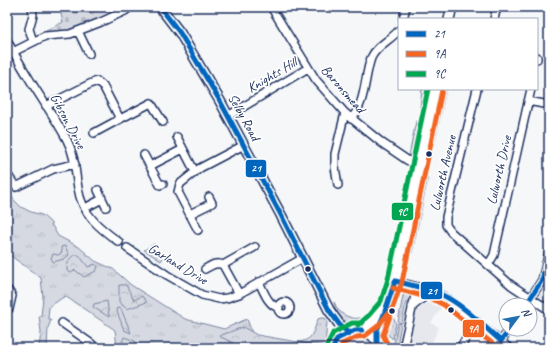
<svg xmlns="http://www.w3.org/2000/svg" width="556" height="355" font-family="Caveat,sans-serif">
	<defs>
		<pattern id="grass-tufts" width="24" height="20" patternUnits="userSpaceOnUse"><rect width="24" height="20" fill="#d6d9e2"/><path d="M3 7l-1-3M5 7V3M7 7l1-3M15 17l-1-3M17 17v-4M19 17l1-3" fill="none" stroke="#b7bbc4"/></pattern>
		<pattern id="forest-crowns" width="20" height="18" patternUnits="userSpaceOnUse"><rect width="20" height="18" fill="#d6d9e2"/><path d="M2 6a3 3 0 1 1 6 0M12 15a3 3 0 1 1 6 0" fill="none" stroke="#b7bbc4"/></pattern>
		<pattern id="cemetery-stones" width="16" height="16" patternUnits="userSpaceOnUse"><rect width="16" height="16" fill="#d6d9e2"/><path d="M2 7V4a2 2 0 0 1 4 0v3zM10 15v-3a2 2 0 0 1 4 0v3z" fill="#b7bbc4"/></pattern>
	</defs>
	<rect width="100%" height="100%" fill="#f6f7f9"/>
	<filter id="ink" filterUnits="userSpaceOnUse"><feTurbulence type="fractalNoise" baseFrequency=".025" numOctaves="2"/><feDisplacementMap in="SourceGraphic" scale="8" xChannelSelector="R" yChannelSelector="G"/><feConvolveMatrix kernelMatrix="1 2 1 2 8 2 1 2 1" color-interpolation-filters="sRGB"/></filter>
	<g filter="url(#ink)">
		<!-- built -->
		<path fill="#e6e8ee" d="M549,263V306L539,301L537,295L538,289L542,288L545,280L549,270L547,268Z
			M428,303L442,307L431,323L439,327L430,347L410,343L417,309Z"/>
		<!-- grass -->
		<path fill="url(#grass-tufts)" stroke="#7884a0" d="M422,89H429L424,108L420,107Z
			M438,89H446L435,141L430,140L431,123Z
			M416,121L419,122L416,135C420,141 417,149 415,155L409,156Z
			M421,175L428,177L412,253L406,256H403Z
			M7,191L15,201L21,207L31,212L42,215L50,222L58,236L79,247L95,261L113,269L131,285L185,319L224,329L247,319L252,333L243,328L220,336L235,344L228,348H138L134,341L121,345L122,348H117L115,330L65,296L49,307L48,318L51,320L48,328L47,348H39L41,332L39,316H41L43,297L41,278L7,253Z
			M154,244L163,258L161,261L144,250Z
			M404,291L411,293L410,302H406L402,323L398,322Z
			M334,302C338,311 341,314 349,317C363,322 370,312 377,302C375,307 372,313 367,318C352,331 336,319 334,302Z
			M391,314L396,323L393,339L381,329Z
			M321,318H325L327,321L325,348H322L321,346L296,342C313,341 312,334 318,319Z
			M398,323L401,324L398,340L403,342L401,348H393Z"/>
		<!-- forest -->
		<path fill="url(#forest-crowns)" stroke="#7884a0" d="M65,246L69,255L64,259L53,262L51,258L53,254L58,255L62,253L61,247Z
			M74,255H79L88,267L95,264L98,267L96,271L84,277L75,270L71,273L67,271C67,265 68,259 74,255Z
			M119,285H126L134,300L142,296L147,302L127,309L119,302Z
			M107,301L109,317L93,307L94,304Z
			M118,308L121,309L131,333L124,330L116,309Z
			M243,327L257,335L321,346L322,348H228L235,344L219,336Z
			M124,337L135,341L138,348H122L121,345Z"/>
		<!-- cemetery -->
		<path fill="url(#cemetery-stones)" stroke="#7884a0" d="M59,7H80L82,11L85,10L86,13L95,10L94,7H122L125,11L70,34L49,36L46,31L63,22Z"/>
		<!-- garden -->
		<path fill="#d6d9e2" stroke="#7884a0" d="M354,336C364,336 370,339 375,348H338L345,340Z"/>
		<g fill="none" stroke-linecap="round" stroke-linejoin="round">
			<defs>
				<path id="minor" d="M32,7L33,15L29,29L33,41
					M271,7L316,80L345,113L382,143L407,160L419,166
					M403,19L406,7
					M494,19L497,7
					M78,31L89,54
					M7,40C14,54 22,67 30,80C42,100 56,119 67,140C75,155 75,171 78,188C82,214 98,227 119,242
					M7,55L45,36L70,34L101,22L125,11L130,7
					M537,59V57
					M477,89L446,217V225L451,232L511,285L549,310
					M528,101L549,105
					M46,106L92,83L97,81L103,86L120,119L151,103L163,122
					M228,116L308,68
					M351,119C366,103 364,78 371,58C377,45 391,40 399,30
					M94,133L120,119
					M177,137L195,172
					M144,155L160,185L163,184
					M150,166L183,149
					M7,174L16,187L53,169L75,164
					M338,185L335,167V154L345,113
					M98,190L106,207
					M85,208L102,199
					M190,214L212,203L209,197
					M198,230L178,192L180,184L200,168L244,145
					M127,248L167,275L202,295L219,299L227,298L239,294L303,258
					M488,265L494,255L531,89
					M205,269C212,265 216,262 223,265
					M395,281L433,291L448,299L509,348
					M259,282C264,292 268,305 279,308
					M7,289L12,296L9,309
					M239,294L223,265L255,247
					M278 308a6 6 0 1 1 12 0a6 6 0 1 1-12 0Z
					M526,305L542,280L549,252
					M412,307L423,298L426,289
					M62,323L92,344L93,348
					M501,341L510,329
					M403,348L417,287
					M460,348L477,321"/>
				<path id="major" d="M160,7L180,33L220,101L281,215L329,310L339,324L347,332
					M449,19L452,7
					M362,330L373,321L382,310
					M377,341V330L383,317L395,281L435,89
					M333,348L337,339C355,328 370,325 381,348"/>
			</defs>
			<!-- minor casing -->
			<use href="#minor" stroke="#1b2f5e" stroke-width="10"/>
			<!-- major casing -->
			<use href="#major" stroke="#1b2f5e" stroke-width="12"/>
			<!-- minor -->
			<use href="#minor" stroke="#fff" stroke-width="7"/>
			<!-- major -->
			<use href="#major" stroke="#fff" stroke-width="9"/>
			<defs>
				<path id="bus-1" d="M160,7L180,33L220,101L281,215L329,310L339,324L347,332
					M526,305L542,280L549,252
					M377,341V330L383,317L395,281C410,285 426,288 440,294C463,304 482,325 501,341L510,329
					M333,348L337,339L355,330H362"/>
				<path id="bus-2" d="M393,288L430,298L444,305L498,348
					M388,345L383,335L392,311
					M341,348L342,344L357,337L365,336L378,326L393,307L402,282L442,90"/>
				<path id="bus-3" d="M358,325L368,316L381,301L388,279L428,89
					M327,345L333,333L352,323H362"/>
			</defs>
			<!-- bus-1 casing -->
			<use href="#bus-1" stroke="#fff" stroke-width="8"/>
			<!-- bus-2 casing -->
			<use href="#bus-2" stroke="#fff" stroke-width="8"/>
			<!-- bus-3 casing -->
			<use href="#bus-3" stroke="#fff" stroke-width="8"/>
			<!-- bus-1 -->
			<use href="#bus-1" stroke="#0065bd" stroke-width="5"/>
			<!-- bus-2 -->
			<use href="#bus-2" stroke="#f26522" stroke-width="5"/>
			<!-- bus-3 -->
			<use href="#bus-3" stroke="#00a651" stroke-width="5"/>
		</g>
	</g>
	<!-- markers -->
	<g fill="#1b2f5e" stroke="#fff" stroke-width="1.5">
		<circle cx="429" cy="154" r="3.5"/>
		<circle cx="308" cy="269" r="3.5"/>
		<circle cx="451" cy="310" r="3.5"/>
		<circle cx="392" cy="311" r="3.5"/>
	</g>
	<g text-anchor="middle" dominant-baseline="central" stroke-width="3.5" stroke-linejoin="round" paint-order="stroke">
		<!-- street labels -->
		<g font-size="14" fill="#1b2f5e" stroke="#fff">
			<text transform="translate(272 75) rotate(-31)">Knights Hill</text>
			<text transform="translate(343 89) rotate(49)">Baronsmead</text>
			<text transform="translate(244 117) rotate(61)">Selby Road</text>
			<text transform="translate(68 121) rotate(62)">Gibson Drive</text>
			<text transform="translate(499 170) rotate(-77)">Lulworth Drive</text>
			<text transform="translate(443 173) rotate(-77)">Lulworth Avenue</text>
			<text transform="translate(178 264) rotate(31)">Garland Drive</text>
		</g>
	</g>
	<g stroke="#fff" stroke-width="1.5">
		<rect x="245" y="159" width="22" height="19" rx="4" fill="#0065bd"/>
		<rect x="391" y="202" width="23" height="19" rx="4" fill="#00a651"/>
		<rect x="420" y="281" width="23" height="19" rx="4" fill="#0065bd"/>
		<rect x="462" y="319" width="23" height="19" rx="4" fill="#f26522"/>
	</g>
	<g font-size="11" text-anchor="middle" font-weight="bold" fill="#fff">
		<text x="256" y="172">21</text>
		<text x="402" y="215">9C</text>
		<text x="432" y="295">21</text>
		<text x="473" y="332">9A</text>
	</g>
	<!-- margin -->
	<rect width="556" height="355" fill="none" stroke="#fff" stroke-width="24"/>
	<rect x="12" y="12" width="532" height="331" fill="none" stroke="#1b2f5e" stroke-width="1.5" filter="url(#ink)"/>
	<!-- legend -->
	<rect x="398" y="18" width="140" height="72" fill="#ffffff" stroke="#a4acbf"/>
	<rect x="406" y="31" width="20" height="6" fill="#0065bd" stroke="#a4acbf"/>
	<text x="434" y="38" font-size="12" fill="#1b2f5e">21</text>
	<rect x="406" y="51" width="20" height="6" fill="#f26522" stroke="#a4acbf"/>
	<text x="434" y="58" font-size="12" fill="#1b2f5e">9A</text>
	<rect x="406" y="71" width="20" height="6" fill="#00a651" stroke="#a4acbf"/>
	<text x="434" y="78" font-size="12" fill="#1b2f5e">9C</text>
	<!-- north arrow -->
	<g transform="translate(518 317) rotate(58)"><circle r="19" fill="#ffffff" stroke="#a4acbf"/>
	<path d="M0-3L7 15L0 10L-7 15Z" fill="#1f6fb2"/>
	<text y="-6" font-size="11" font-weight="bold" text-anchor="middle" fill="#1b2f5e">N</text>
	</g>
</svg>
